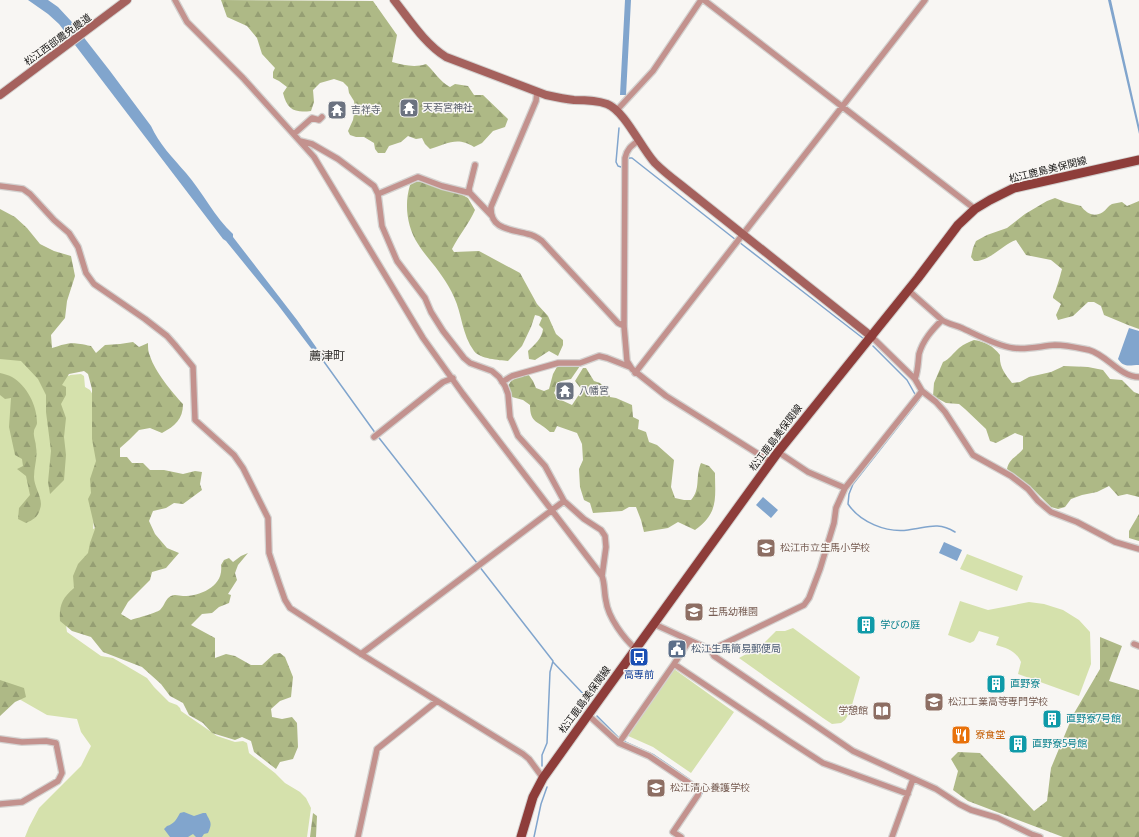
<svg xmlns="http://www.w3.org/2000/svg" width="1139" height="837" font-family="Bitter,'Noto Sans JP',serif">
	<defs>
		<pattern id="forest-firs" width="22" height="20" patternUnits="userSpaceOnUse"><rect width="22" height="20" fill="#aeb986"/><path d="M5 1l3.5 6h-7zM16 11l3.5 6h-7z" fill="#959e73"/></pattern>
	</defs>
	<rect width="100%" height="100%" fill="#f8f6f3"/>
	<!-- grass -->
	<path fill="#d5e1ac" d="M18,347L69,376L70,375L81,374L84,376L85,387L90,390L100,407L101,457L93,529L109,521L64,612L67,632L101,656L113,658L147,678L154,687L169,702L177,705L180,708L181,711L217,736L235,742L243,741L247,743L249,753L275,773L285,783L300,792L306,798L311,808L307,837H25L29,827L39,808L81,766L91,746L81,732L77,719L47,715L19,699L0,703V353Z
		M967,554L1023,576L1017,591L960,569Z
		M960,601L988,610L1029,602L1044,604L1063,610L1079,620L1090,632L1091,664L1079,696L1018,674L1021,662C1016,651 1007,648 996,645L999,637L979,631L974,641L970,643L948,635Z
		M793,628L860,677L850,712L845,720L841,723L832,724L823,718L739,658L761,646L776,631H785Z
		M674,669L734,712L691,773L653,747L626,735Z"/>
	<!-- forest -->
	<path fill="url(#forest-firs)" d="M221,0L373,1L397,35L392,62C404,65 414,68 426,64C434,71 440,82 450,87L455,84L468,86L474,95H483L508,119L505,127L493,131L482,143L474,147C457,136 447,144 430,149L425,144L422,138L416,139L408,136L401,142L389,146L385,153H378L375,149L374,143L364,137H356L350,135L348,131L353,120L355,108L354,101L349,93L348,87L343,82L334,79L320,83L313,90L314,102L311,111C295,113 287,110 283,93L287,87L279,81L273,78V72L275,68L262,54L257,38L247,26L227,17Z
		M419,180L457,192L468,198L475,210C469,224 459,235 452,249L454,252L479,251L520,273L537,304L548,316L556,334L563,340V345L558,356L549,351L535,360L529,359L528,351C534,345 542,339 543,329L539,325L542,318L539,316L535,315L531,327L522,346L508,361C499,360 480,359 474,351C462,335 462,314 454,297C448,283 438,270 429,259C425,254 421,249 418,244C407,227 404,205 410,185Z
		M1055,198L1065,202L1081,206C1086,213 1094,218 1103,212C1106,210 1108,206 1112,204C1115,203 1119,203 1122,202L1127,206L1139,201V329L1128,325L1104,315L1101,306L1094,302H1088L1073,316L1058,320L1056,315L1061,304L1053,298C1053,294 1055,293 1056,289C1058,284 1061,273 1062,269L1051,260L1026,255L1016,240C1002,245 989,262 974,261L971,257L973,248L976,241L987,235L1007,228L1025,214L1047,201Z
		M0,209L15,217L27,228L40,244L54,251L71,256L75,276L67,301L65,318L51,335L52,348C70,342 72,342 91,346L96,353L105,345L120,344L133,342L139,347L148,343C148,348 148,352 150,356C155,372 172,392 183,404C183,419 175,426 162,433L150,428L139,430L129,440L120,448V457H127L132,463H143L150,470H164L183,474L195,471L202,472L200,484L202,490L183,504L174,503L166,508L153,511L149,521L155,534L167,548L179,553L166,568L152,572L150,580L128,602L121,614L131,620C137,618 156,613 160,610C165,605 165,599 171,596C175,594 179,596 183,596C201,596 224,586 221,565L224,560L229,558L233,562L241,556L248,553L238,565L235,573L237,580L228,594L231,595L229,603L219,607L212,613L202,614L191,625L215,638V658L226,654L235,656L251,665H262L274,654L280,653L285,657L293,677L291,697L280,701L271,709L272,717L282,719L292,717L297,723L298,747L293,759L280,762L276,769L254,752L251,741L242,737L235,740L212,733L203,723L189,715L183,703L170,696L161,684L142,667L103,652L91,637L72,631L60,621C59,606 62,598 74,588L73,576L78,564L88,553L90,543L95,529L88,499L91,493L90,479L96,461L92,439V389L88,374L84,371L69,374L62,385L66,387V395L61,404L66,418L64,437L66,455L64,480L50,494L48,482L51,451L46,412V395L38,379L21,361L0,359Z
		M974,340C986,342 993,346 1000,355C999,367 1005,374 1012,383L1020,382L1029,377L1051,372L1064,366L1088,367L1103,370L1110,379L1122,380L1134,392L1139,394V497L1127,494L1118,496L1109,486L1097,492L1082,495L1071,499L1065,507L1058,509L1051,507L1033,489L1007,469C1009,458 1017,457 1023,449V436L1015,433L996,443L990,441L986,429L965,409L959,404L946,403L933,396L934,383L943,362C950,359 953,353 959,348C964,344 969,342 974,340Z
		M558,365L580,366L571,379L561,381L557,386L554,393L559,399L572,405L582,390L575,381L583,368H586L594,381L600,383L607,390L610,397L616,398L632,405L633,417L639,420L638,429L646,432L649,442L657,445L674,460L671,487L675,498L684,500H691C701,489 695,477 701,463L709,466L715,473C715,498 719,513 695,530L678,522L668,528L644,532L641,520L636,507H629L622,511L593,513L590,503L584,500L580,487L579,469L583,460L582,444L577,433L557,426L554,432H550C538,420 530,424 530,405L523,400L512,397C503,380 514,379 528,374L533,381L536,388L544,391L549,389L553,374Z
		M0,373C4,374 9,375 12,377C27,386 37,405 37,423C37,426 34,428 34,432C33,436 36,442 36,447C38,458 34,466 34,477C34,488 44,499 40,509C38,517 33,520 26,523L18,519L19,508L30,495L26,476L17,469L23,466L22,459L15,455L9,427L11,398L5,399L0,395Z
		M1139,514V541L1129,538V531Z
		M1100,637L1122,646L1109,681L1139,690V837H1063L968,801L953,790L958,771L951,759L958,752L980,753L1034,811L1047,801L1051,768L1073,715L1100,669Z
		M0,680L24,688L26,697L15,702L0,716Z
		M313,813L317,816L316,837H310Z"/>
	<!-- water -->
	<path fill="#81a5cd" d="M28,0H48L58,7L71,21L110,71L151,126C159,144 173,158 186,173C202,191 215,218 233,234V237L297,320L323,357L322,360L310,347L278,305L226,241L223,239L59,24L48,14Z
		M625,0H631L626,95H620Z
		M1108,0H1111L1139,125V134Z
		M1129,328L1139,331V365C1129,365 1124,368 1118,359Z
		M763,497L778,510L771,518L756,505Z
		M944,542L962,550L957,561L939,553Z
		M184,812L194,816L203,813H206C210,822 213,822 208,833L204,834L202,837H196L193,834L188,837H170L164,829L167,826C174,824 176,820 180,813Z"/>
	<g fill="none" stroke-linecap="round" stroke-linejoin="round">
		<!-- stream -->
		<path stroke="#81a5cd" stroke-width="1.5" d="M619,128L616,162L618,166L621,167L623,165
			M627,161L629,158H632L736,240
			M739,242L864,339
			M873,346L907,380L916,396
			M322,359L376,434L477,563
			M918,398L919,400L853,484L849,494L848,504C860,522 886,533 908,530C927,528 937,521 955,532
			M479,566L553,661L550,672L547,743L542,755V766
			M553,662L589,700
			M597,716L620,739
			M623,741L654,755L689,779
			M699,798L704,790L700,787
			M534,837L541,804L547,787"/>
		<defs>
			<path id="street" d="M175,0L187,22L243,78L314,157L423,338L463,394L602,576C605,584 604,593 606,601C608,617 624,639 636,649
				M704,0L975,209
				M537,92L536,101L491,207C490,230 511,229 528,234C533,235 538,238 542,241L618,323L624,326
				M617,110L653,71L701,0
				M294,134L312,118L319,120L322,117
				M300,141L312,144L338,159L374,186L378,194L382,226L397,261L425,298L431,312L443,331L464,358L470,363L492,371L499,377L505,386L508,394L510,417L518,436L545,466L564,501L584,519L601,530L605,536L606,547L602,576
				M638,141C631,146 627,149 625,158L624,326L627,361L632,369L666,396L771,462
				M475,165L469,189L470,193L492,216
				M0,186L23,189L30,194L54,220L69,233L78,247L86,273L94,284L145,319L167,336L175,345L193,367L195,420L234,455L243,468L268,518L269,553L279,583L285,600L290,608L361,654L523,754L529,759L543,778
				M378,194L418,177L442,186L470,193
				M908,290L942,320C948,324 955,325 962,328C977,335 997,346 1013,348C1027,350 1041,346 1055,345C1066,345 1079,348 1089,350C1107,355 1120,377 1139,377
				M872,337L915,379L922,391L936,402L945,412L973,455L1011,476L1028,489L1038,501L1051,512L1077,522L1115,542L1139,549
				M635,373L925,0
				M915,379C918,371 918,363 919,354C923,340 932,330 942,320
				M502,382L512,376L558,363H580L599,356L607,358L630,367
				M374,437L443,382L453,378
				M778,452L808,472L845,488
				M654,624L711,650L804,605L809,598L820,569L834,523L836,508L845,488L922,391
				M689,641L674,664L789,741L823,763L908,794
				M1134,644L1139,646
				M711,650L714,656L853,751L936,789L959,804L971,810L998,818L1031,834L1040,837
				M361,654L564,501
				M588,715L619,743L649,756L698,789L699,791L698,795L673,832L681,837
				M0,739L22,742L46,741L56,743L62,773L58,781L22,802L0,804
				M619,743L674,664
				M358,837L377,749L437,701
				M892,837L913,779"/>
			<path id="secondary" d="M394,0C410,20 424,43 446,57L546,95C555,97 564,99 574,100C585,100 596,100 607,104C625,111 641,148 655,163C663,171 672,178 681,185L872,337
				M0,95L127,0"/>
			<path id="primary" d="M521,837L533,797L543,778L588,715L778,452L918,278L958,225L975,209L990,200L1014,188L1139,160"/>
		</defs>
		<!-- street casing -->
		<use href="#street" stroke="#d4d2d0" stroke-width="8"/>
		<!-- secondary casing -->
		<use href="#secondary" stroke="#d4d2d0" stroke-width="10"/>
		<!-- primary casing -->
		<use href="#primary" stroke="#d4d2d0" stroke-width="11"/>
		<!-- street -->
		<use href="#street" stroke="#c3928e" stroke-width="5.5"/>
		<!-- secondary -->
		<use href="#secondary" stroke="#a5615d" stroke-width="8"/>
		<!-- primary -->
		<use href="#primary" stroke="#8e3d3a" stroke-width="9"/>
	</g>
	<!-- icons -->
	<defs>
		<symbol id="temple-square" viewBox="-11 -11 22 22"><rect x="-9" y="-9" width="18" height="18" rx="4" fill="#6b7280" stroke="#f8f6f3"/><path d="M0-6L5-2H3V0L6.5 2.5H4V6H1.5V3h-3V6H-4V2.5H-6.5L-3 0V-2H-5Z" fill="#fff"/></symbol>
		<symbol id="school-square" viewBox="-11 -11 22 22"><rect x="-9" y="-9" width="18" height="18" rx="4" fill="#8d6e63" stroke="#f8f6f3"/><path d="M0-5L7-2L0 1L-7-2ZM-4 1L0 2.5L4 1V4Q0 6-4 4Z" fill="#fff"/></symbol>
		<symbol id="building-square" viewBox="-11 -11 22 22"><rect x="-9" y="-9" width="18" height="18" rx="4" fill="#0f9aa8" stroke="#f8f6f3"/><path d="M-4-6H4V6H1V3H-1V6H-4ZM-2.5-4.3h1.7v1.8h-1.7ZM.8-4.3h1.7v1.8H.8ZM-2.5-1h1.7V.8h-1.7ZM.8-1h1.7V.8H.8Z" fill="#fff"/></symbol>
		<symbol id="civic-square" viewBox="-11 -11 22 22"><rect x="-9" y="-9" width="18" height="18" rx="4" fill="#5c6f8a" stroke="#f8f6f3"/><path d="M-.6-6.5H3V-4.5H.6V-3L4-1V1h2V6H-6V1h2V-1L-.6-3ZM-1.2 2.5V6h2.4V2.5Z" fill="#fff"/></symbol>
		<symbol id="bus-square" viewBox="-11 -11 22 22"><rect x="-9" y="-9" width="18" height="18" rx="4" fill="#1a4fb4" stroke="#f8f6f3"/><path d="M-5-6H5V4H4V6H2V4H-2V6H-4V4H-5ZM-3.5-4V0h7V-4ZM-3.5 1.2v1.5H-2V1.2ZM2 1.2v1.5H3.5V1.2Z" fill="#fff"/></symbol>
		<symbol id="university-square" viewBox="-11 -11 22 22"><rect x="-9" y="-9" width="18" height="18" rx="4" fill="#8d6e63" stroke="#f8f6f3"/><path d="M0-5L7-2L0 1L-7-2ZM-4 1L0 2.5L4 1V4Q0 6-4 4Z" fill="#fff"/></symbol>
		<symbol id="library-square" viewBox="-11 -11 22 22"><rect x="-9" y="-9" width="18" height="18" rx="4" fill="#8d6e63" stroke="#f8f6f3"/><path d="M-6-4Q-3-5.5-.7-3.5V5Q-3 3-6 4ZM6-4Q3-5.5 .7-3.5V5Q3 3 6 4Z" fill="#fff"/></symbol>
		<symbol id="restaurant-square" viewBox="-11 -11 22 22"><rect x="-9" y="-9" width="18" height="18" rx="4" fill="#e8710a" stroke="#f8f6f3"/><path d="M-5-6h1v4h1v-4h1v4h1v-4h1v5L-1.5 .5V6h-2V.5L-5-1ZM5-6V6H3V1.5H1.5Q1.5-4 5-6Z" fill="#fff"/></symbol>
	</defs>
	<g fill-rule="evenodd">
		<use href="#temple-square" x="398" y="97" width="22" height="22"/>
		<use href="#temple-square" x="326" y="99" width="22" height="22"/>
		<use href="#temple-square" x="554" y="380" width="22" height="22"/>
		<use href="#school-square" x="755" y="537" width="22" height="22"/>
		<use href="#school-square" x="683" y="601" width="22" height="22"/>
		<use href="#building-square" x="855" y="614" width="22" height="22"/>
		<use href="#civic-square" x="666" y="638" width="22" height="22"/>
		<use href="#bus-square" x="628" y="646" width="22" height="22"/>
		<use href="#building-square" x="985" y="673" width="22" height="22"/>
		<use href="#university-square" x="923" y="691" width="22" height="22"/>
		<use href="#library-square" x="871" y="700" width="22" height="22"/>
		<use href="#building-square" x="1041" y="708" width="22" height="22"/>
		<use href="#restaurant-square" x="950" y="724" width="22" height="22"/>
		<use href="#building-square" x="1007" y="733" width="22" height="22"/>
		<use href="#school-square" x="645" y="777" width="22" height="22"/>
	</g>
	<g text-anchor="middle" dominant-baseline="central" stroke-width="3" stroke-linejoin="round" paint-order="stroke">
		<!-- street labels -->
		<g font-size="10" fill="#191817" stroke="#f8f6f3">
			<text transform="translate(58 40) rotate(-36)">松江西部農免農道</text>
			<text transform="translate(1048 170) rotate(-14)">松江鹿島美保関線</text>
			<text transform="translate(776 438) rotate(-53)">松江鹿島美保関線</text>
			<text transform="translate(585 700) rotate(-54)">松江鹿島美保関線</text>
		</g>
		<!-- worship labels -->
		<g font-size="10" fill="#5b616d" stroke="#f8f6f3" text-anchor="start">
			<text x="423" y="108">天若宮神社</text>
			<text x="351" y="110">吉祥寺</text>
			<text x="579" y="391">八幡宮</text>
		</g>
		<!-- education labels -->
		<g font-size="10" fill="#785e54" stroke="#f8f6f3" text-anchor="start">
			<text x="780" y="548">松江市立生馬小学校</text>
			<text x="708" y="612">生馬幼稚園</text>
			<text x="948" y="702">松江工業高等専門学校</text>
			<text x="868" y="711" text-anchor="end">学憩館</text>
			<text x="670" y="788">松江清心養護学校</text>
		</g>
		<!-- culture labels -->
		<g font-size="10" fill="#0d838f" stroke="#f8f6f3" text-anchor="start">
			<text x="880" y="625">学びの庭</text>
			<text x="1010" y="684">直野寮</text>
			<text x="1066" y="719">直野寮7号館</text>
			<text x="1032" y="744">直野寮5号館</text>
		</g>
		<!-- service labels -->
		<g font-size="10" fill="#4e5e75" stroke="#f8f6f3" text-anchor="start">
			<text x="691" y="649">松江生馬簡易郵便局</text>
		</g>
		<!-- transit labels -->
		<g font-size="10" fill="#164399" stroke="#f8f6f3">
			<text x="639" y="675">高専前</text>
		</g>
		<!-- food labels -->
		<g font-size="10" fill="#c56008" stroke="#f8f6f3" text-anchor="start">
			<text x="975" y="735">寮食堂</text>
		</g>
		<!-- quarter labels -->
		<g font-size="12" fill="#353331" stroke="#f8f6f3">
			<text x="327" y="356">薦津町</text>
		</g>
	</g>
</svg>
